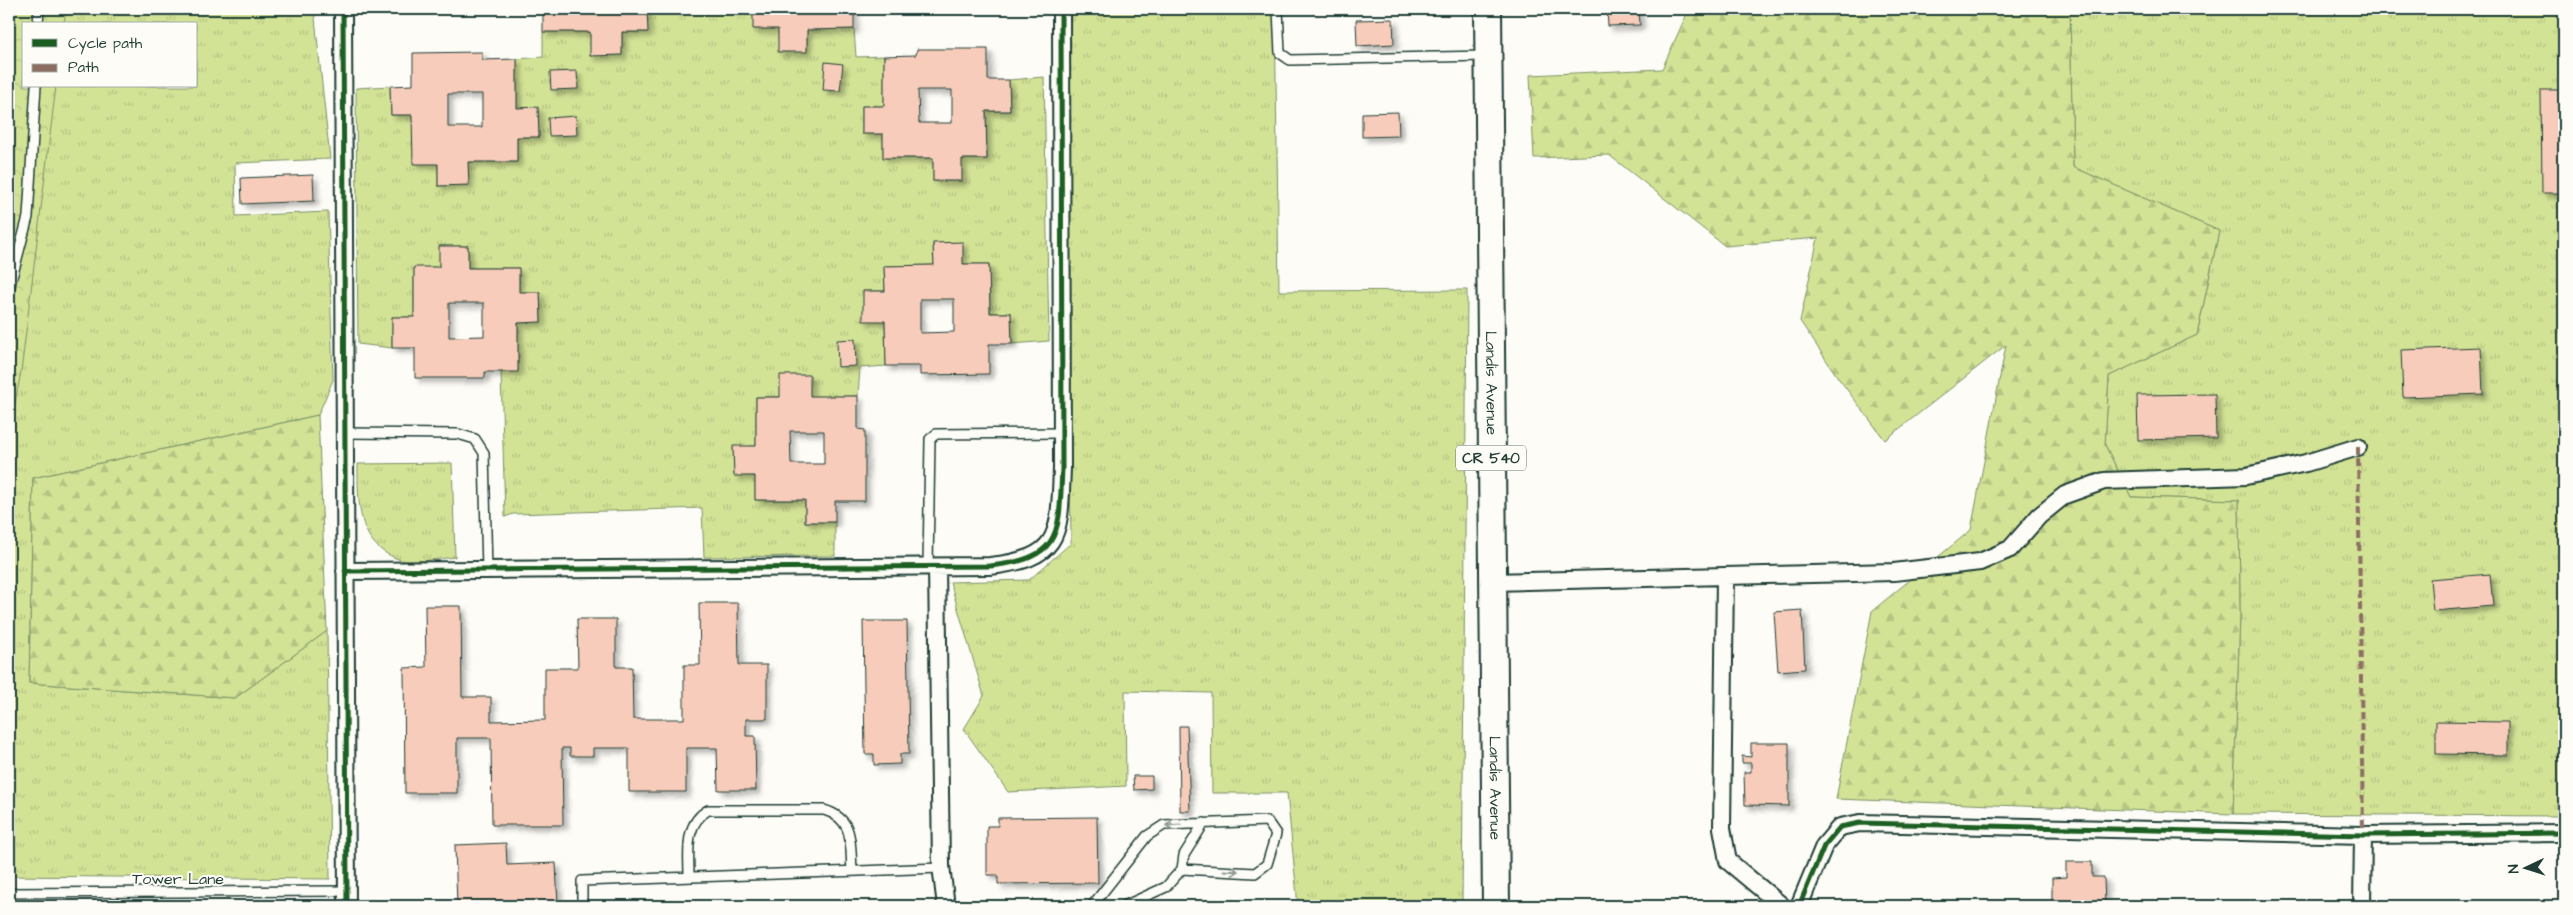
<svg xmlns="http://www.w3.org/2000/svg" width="2573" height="915" font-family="'Architects Daughter',sans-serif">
	<defs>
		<pattern id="grass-tufts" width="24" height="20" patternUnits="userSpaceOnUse" patternTransform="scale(1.25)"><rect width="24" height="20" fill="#d3e396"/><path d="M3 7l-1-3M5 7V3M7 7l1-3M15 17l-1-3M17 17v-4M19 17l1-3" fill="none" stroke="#b5c482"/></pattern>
		<pattern id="forest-firs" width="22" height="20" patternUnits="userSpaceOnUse" patternTransform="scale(1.25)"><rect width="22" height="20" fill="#d3e396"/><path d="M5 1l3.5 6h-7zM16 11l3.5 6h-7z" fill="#b5c482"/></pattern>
		<pattern id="park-crowns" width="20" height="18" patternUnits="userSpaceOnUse" patternTransform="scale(1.25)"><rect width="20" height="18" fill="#d3e396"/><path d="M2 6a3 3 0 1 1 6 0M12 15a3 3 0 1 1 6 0" fill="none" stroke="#b5c482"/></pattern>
		<filter id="shadow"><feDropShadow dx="4.5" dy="4.5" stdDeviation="2.5" flood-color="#0004"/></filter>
	</defs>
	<rect width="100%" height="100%" fill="#fdfcf7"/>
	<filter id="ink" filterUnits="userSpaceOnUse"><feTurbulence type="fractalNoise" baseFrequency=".02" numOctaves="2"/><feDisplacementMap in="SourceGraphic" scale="10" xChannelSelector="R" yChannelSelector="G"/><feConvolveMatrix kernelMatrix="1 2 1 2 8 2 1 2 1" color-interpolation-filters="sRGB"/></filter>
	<g filter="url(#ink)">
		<!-- grass -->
		<path fill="url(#grass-tufts)" stroke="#799065" d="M54,9H314L330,159L235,163L236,216L328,212L333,380L318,415L33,478L29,683L235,698L327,631L330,879L9,876V332L48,86H196V24H53Z
			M647,9H753L754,29H778L779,52L807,51V30L854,29L856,57L884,56V106H862V134H883V158H933V181H961L962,159H987L986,111H1010L1009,80L1044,77L1049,341L1012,344L1011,313H990L989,264H963L933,243L934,265L884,266L885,291H863L885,321L886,366L860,368L858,396L756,397V446L733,447L734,475L755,476V500H805V522H835V556L704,557L702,508L513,514L505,517L501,372L518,371V323L541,322L540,292H519V268H468V246H440L439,267L414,268V317H392V348L358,344L356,88L390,86L391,115H412L438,164V186L468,185V162H517V137H539L538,108H517V59L543,57V32H590L591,55H622V32H647Z
			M1065,9H1275L1279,291L1467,290L1462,906H1298L1287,793H1212L1211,693L1125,691L1126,786L1008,792L964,729L984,696L950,582L1029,580L1071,543Z
			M2070,9H2564V816L2233,814L2240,615L2239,500L2131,497L2105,445L2109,376L2197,335L2219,231L2073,167Z
			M452,463L455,557C442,558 412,564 401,560C356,546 358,502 358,464Z"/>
		<!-- forest -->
		<path fill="url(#forest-firs)" stroke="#799065" d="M1689,9H2070L2073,167L2219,231L2197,335L2109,376L2105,445L2131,497L2239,500L2240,615L2233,814L1836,799L1872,611L1971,530L2006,345L1885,440L1839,379L1800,321L1818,238L1725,246L1609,155L1534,158L1530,75L1662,69Z
			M318,415L327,631L235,698L29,683L33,478Z"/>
		<!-- park -->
		<path fill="url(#park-crowns)" stroke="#799065" d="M9,9H66L64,24H24V86H56L21,372L9,433Z"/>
		<!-- building -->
		<path fill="#f8ccba" stroke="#1f3d34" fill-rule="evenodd" filter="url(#shadow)" d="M543,9H647L648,32H622V55L590,56V32H543Z
			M753,9H854V29L807,30V52H778V29H753Z
			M1607,9H1639L1640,25L1608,26Z
			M1393,19L1394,44L1357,46L1356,20Z
			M917,49H988V80H1009L1010,111H986L987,159H962V181H933V158H883V134H862V106H884V56L916,55ZM918,90H952V123H919Z
			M482,52V60L517,59V108L538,107L539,137H517V162H468L469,185L438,186V164H413L412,115H391L390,86L413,85V53ZM448,94H482V127H448Z
			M825,62L843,64L840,91L823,90Z
			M577,71L578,89L551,90L550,72Z
			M2541,90H2564V193H2542Z
			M1398,112L1399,136L1362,137V113Z
			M576,116L577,135L549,136L548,118Z
			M313,175L314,201L242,204L241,178Z
			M963,242V264H989L990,313H1011L1012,344H989V374L920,375V366H886L885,321H863V291H885L884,266L934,265L933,243ZM920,299H954V332L920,333Z
			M439,246H468V268H519V292H540L541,322L518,323V372H485V378H415V348H392V317H414V267H439ZM449,303H484V336L449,337Z
			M855,339L856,366L838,367L837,340Z
			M2481,347L2483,394L2403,397L2401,350Z
			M780,375H810V396H858V429L865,430V501H835V522H805V500H755V476H734L733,446H756V397H780ZM790,431H824V464H791Z
			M2215,394L2216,438L2138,440L2137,395Z
			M2490,574L2493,606L2433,611L2430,579Z
			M699,603H738L739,665H767V719H746V736H755L756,790H718L717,748H686V792H629V748H593V756H570V748H562L563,825H492L491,738H457V793H405L404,668L426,667L425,606H461L462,697H491V721L545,720V668H578L577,619H616V667H632L633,719H684V665H700Z
			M1802,610L1805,669L1778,671L1774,612Z
			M863,621H907L909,754H900V764L874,765V754H865Z
			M2436,721L2508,722V755L2436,754Z
			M1179,726H1187L1190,811H1180Z
			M1751,743H1789V806L1745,805L1744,772H1751V763H1742V756L1751,757Z
			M1133,776H1152V789L1134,790Z
			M1097,817L1098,883L998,884V875H987V826H998V818Z
			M506,843L507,865L556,863L558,906L457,905L455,845Z
			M2066,862H2092V877H2104L2105,906H2052V878L2066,877Z"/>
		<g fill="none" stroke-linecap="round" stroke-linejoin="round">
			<defs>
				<path id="service" d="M1278,9L1280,53L1290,60L1486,56
					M38,24L39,9
					M9,289L28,217L36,86
					M345,433L458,434L475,439L484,453L487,571
					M928,567L930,439L936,434L1061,433
					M689,877C689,852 684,824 708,810H824C855,819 850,844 852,871
					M9,893L347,891
					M582,906V881L941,868
					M1092,906L1147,836L1164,825L1267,821L1276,834L1267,864L1255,873L1182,869
					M1124,906L1166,887L1182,869L1184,855L1204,823"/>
				<path id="minor" d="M343,9L347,906
					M937,567L941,866L946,906
					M345,571L990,566C1063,558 1059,533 1062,469L1061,9
					M1725,576L1894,572L1980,562L2010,549L2039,516L2065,495L2104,481L2246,476L2306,463L2358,447
					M1492,582L1725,576L1722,828L1728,861L1782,906
					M1799,906L1824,846L1840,827L1860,823L2363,835L2564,833
					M2362,906L2363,835"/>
				<g id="primary">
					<path id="s1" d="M1488,9L1496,906"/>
				</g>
			</defs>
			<!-- service casing -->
			<use href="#service" stroke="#1f3d34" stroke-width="12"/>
			<!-- minor casing -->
			<use href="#minor" stroke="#1f3d34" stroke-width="20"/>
			<!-- primary casing -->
			<use href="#primary" stroke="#1f3d34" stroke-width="30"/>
			<!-- service -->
			<use href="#service" stroke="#fdfcf7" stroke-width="9"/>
			<!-- minor -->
			<use href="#minor" stroke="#fdfcf7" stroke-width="16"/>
			<!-- primary -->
			<use href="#primary" stroke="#fdfcf7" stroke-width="26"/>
			<!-- quiet -->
			<path stroke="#8d6e63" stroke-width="4" stroke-dasharray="8 4" stroke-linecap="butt" d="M2358,447L2363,835"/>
			<defs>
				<path id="cycleway" d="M343,9L347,906
					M345,571L990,566C1063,558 1059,533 1062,469L1061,9
					M1799,906L1824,846L1840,827L1860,823L2363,835L2564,833"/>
			</defs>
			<!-- cycleway casing -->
			<use href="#cycleway" stroke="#fdfcf7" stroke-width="8"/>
			<!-- cycleway -->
			<use href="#cycleway" stroke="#1b5e20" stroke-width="5"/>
		</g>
		<!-- one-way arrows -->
		<defs><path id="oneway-shaft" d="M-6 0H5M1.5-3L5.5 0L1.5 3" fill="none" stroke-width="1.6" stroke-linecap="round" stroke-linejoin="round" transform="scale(1.25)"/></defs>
		<g stroke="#8e9c96">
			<use href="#oneway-shaft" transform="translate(1173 825) rotate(176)"/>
			<use href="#oneway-shaft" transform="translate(1231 871) rotate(3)"/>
		</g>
	</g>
	<g text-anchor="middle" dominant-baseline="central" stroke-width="4" stroke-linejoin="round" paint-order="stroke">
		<!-- shield labels -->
		<rect fill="#fdfcf7" stroke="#62766e" stroke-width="1" x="1456" y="445.5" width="70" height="25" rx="4"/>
		<g font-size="15" font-weight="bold" fill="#1f3d34">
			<text x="1491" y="458">CR 540</text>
		</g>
		<!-- street labels -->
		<g font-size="16" fill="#1f3d34" stroke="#fdfcf7">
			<text stroke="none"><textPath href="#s1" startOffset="374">Landis Avenue</textPath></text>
			<text stroke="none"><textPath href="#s1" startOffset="779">Landis Avenue</textPath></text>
			<text x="178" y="879">Tower Lane</text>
		</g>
	</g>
	<!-- margin -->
	<rect width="2573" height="915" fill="none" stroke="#fdfcf7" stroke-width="30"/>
	<rect x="15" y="15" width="2543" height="885" fill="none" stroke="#1f3d34" stroke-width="2" filter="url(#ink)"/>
	<!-- legend -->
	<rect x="22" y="22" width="175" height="65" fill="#fdfcf7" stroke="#a4b0a9"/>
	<rect x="32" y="39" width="25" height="8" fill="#1b5e20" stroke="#a4b0a9"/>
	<text x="68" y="48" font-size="15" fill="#1f3d34">Cycle path</text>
	<rect x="32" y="64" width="25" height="8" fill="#8d6e63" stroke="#a4b0a9"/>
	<text x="68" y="72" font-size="15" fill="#1f3d34">Path</text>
	<!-- north arrow -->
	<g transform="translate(2526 868) rotate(266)" stroke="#fdfcf7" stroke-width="4" paint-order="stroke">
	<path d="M0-4L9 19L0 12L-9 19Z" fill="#1f3d34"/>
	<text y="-8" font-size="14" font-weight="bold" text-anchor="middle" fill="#1f3d34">N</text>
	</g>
</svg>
